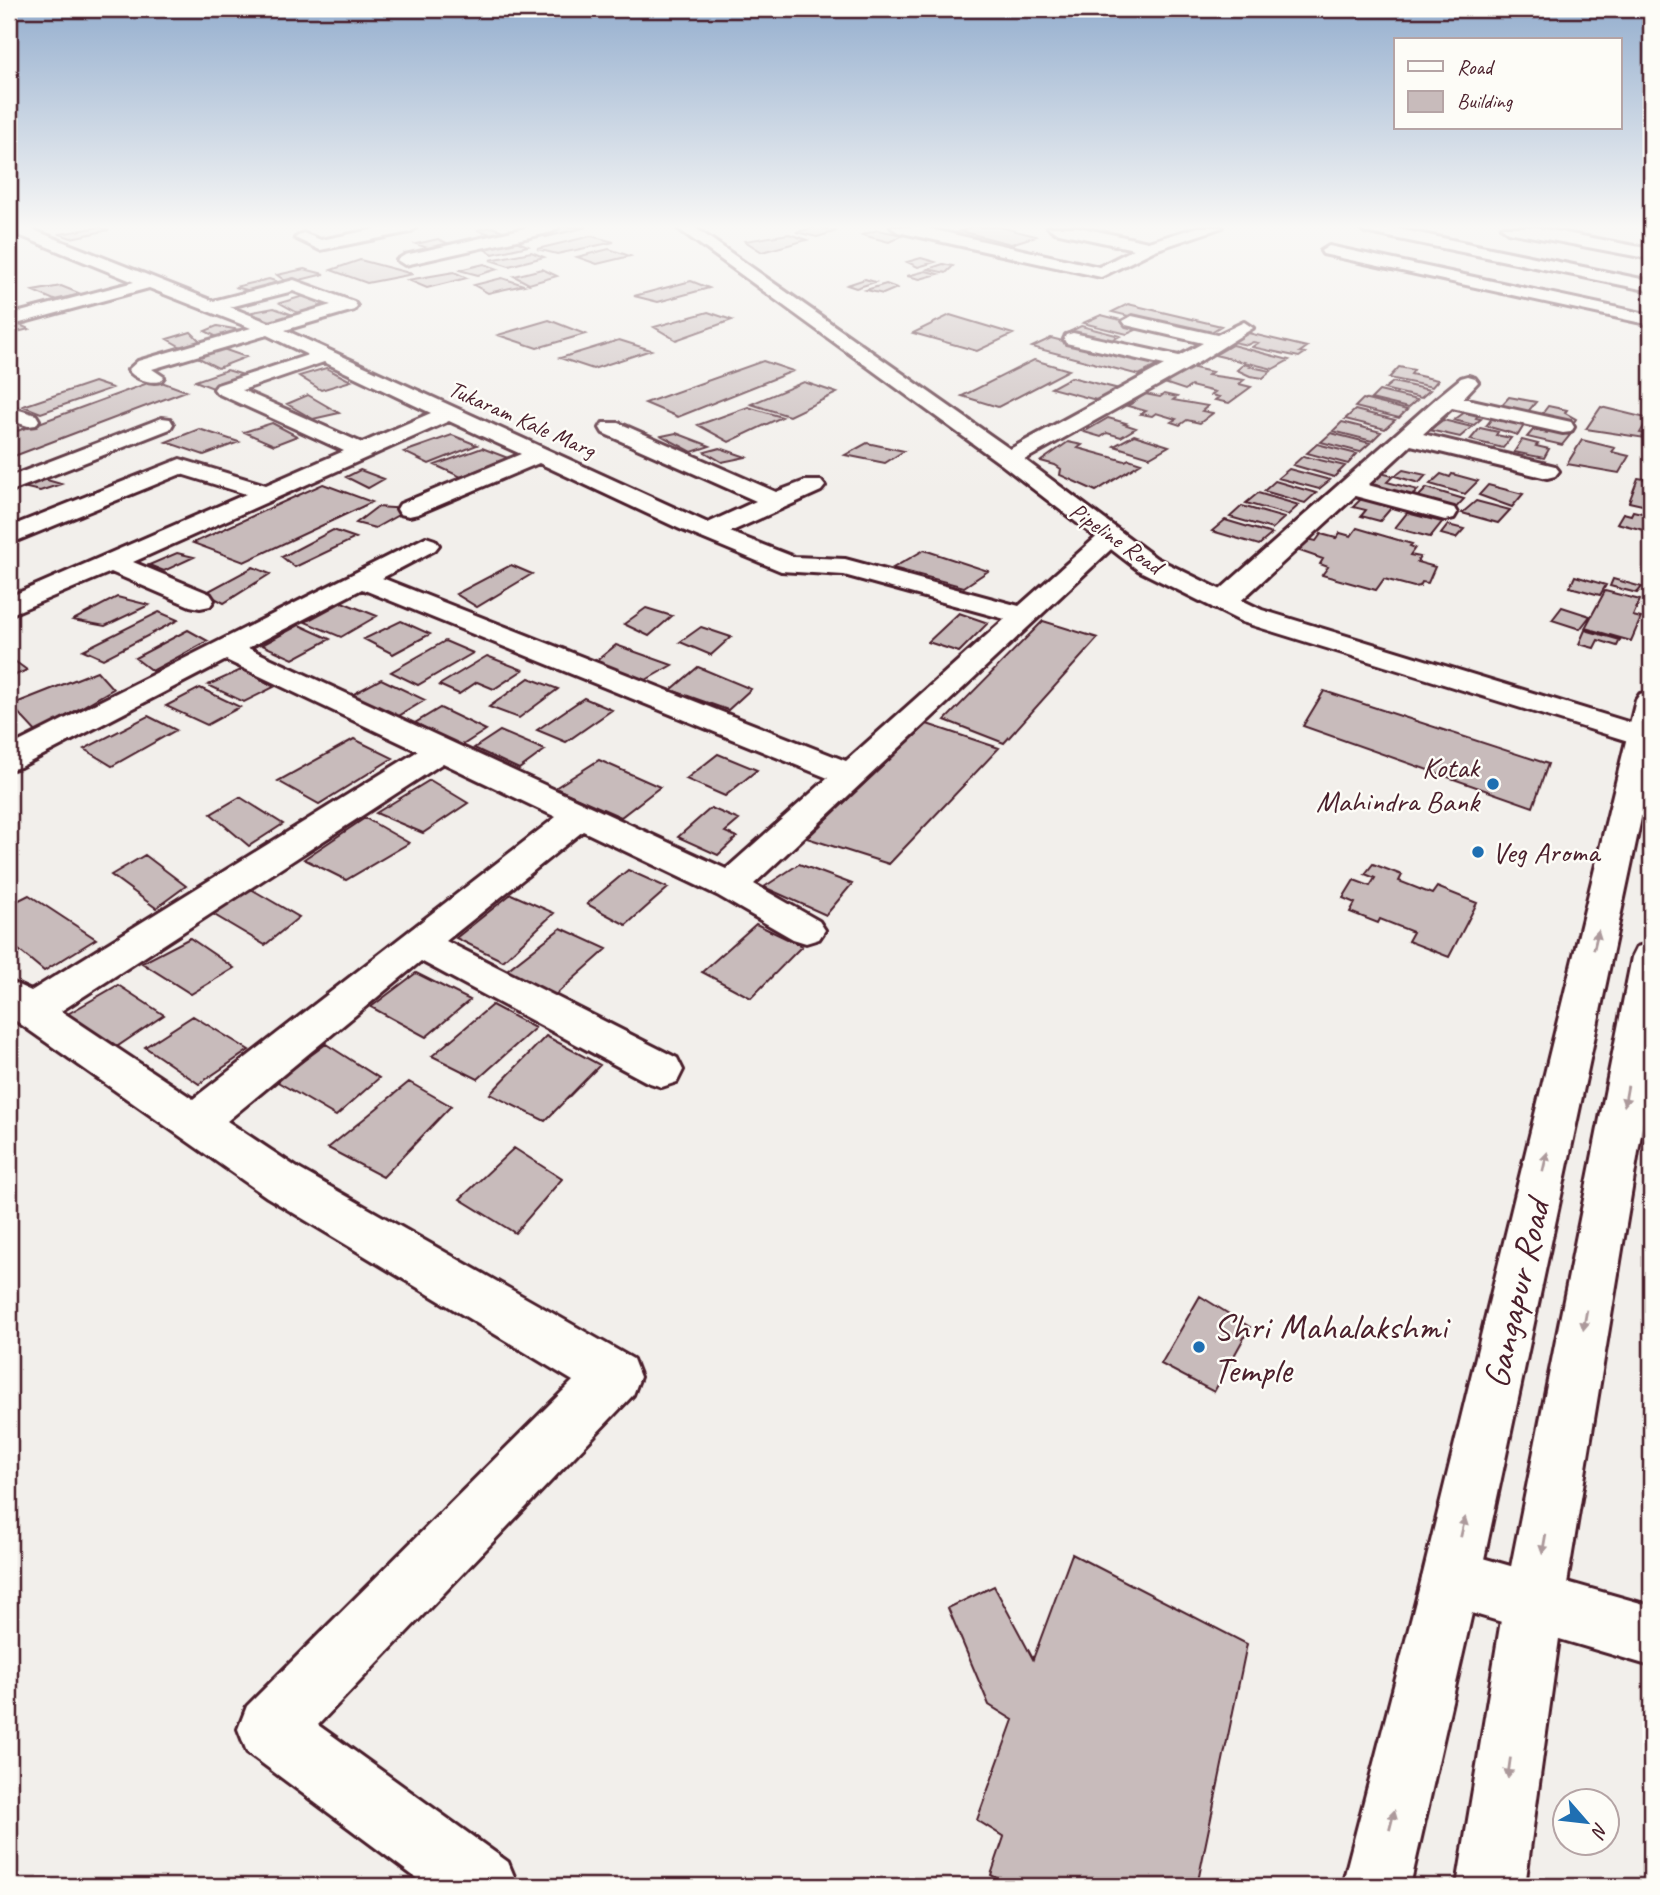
<svg xmlns="http://www.w3.org/2000/svg" width="1660" height="1895" font-family="Caveat,sans-serif">
	<rect width="100%" height="100%" fill="#f2efeb"/>
	<filter id="ink" filterUnits="userSpaceOnUse"><feTurbulence type="fractalNoise" baseFrequency=".0143" numOctaves="2"/><feDisplacementMap in="SourceGraphic" scale="14" xChannelSelector="R" yChannelSelector="G"/><feConvolveMatrix kernelMatrix="1 2 1 2 8 2 1 2 1" color-interpolation-filters="sRGB"/></filter>
	<g filter="url(#ink)">
		<!-- building -->
		<path fill="#c8bbbb" stroke="#4a1f2b" stroke-width="2" d="M99,227L109,230L71,238L60,234Z
			M492,227L509,233L494,235L477,230Z
			M557,227H587L546,237L535,233Z
			M818,227L837,231L817,237L796,232Z
			M972,227H1000L1036,236L1011,244L960,231Z
			M877,230L904,235L889,242L862,235Z
			M789,234L807,240L762,252L745,241Z
			M591,236L614,242L557,254L537,249Z
			M438,239L454,246L433,250L416,244Z
			M516,241L528,246L493,254L482,248Z
			M609,249L630,256L597,264L577,257Z
			M531,252L544,257L509,266L490,260Z
			M921,258L935,262L918,267L907,262Z
			M360,260L413,274L367,283L331,270Z
			M484,264L498,269L478,275L459,270Z
			M943,264L953,266L946,273L928,269Z
			M304,269L324,274L288,283L277,275Z
			M542,269L557,276L529,284L514,276Z
			M926,271L938,274L920,279L907,276Z
			M454,272L467,278L427,288L408,280Z
			M502,278L524,285L488,293L474,285Z
			M269,279L278,282L251,291L235,287Z
			M865,279L875,282L856,288L847,285Z
			M691,281L709,288L658,302L634,296Z
			M886,284L897,288L883,294L866,290Z
			M61,286L81,294L54,300L33,291Z
			M307,295L332,305L298,313L280,303Z
			M1128,304L1221,326L1206,335L1112,312Z
			M274,308L293,315L270,322L242,314Z
			M708,312L732,320L676,340L654,327Z
			M950,315L1013,334L977,351L913,333Z
			M1101,315L1145,326L1127,334L1083,323Z
			M549,320L585,334L537,348L498,335Z
			M15,323L29,329L9,334V325Z
			M217,326L240,330L217,337L205,331Z
			M1081,326L1120,336L1104,344L1065,334Z
			M191,332L200,341L183,348L167,339Z
			M1248,333L1307,347L1300,352L1305,353L1299,357L1252,347L1258,343L1253,342L1247,345L1233,342Z
			M1051,338L1158,365L1139,375L1032,347Z
			M619,340L651,350L593,369L560,358Z
			M1232,345L1289,360L1273,369L1215,355Z
			M220,348L246,357L218,368L195,356Z
			M1034,360L1069,370L998,407L962,396Z
			M763,361L793,371L678,417L645,403Z
			M1244,364L1256,368L1271,371L1263,378L1250,376L1237,370Z
			M1186,366L1212,372L1208,375L1244,380L1239,384L1251,387L1229,403L1215,400L1219,397L1211,395L1215,392L1191,386L1185,390L1161,382Z
			M1399,367L1414,370L1411,374L1438,380L1432,387L1389,378Z
			M326,368L351,381L321,390L299,376Z
			M227,370L247,376L213,388L195,381Z
			M1071,377L1119,389L1100,401L1051,388Z
			M156,380L186,391L9,458V434Z
			M94,382L112,388L41,413L23,406Z
			M804,382L837,393L789,416L751,404Z
			M1393,382L1430,390L1421,398L1384,389Z
			M1379,391L1417,400L1408,408L1371,399Z
			M1145,394L1160,397L1164,394L1177,397L1173,400L1208,406L1202,411L1213,413L1200,423L1187,420L1180,425L1171,422L1176,419L1156,413L1152,416L1141,414L1146,411L1128,406Z
			M308,395L339,413L313,419L287,404Z
			M1509,397L1536,402L1526,414L1499,408Z
			M1363,399L1407,410L1399,418L1355,407Z
			M1548,406L1567,410L1565,413L1576,419L1572,425L1539,418Z
			M748,407L782,417L729,442L698,425Z
			M1601,407L1650,419L1651,427L1644,426L1640,433L1647,434L1645,438L1586,429Z
			M1355,410L1395,420L1385,429L1345,419Z
			M1465,412L1478,415L1476,418L1481,419L1474,425L1454,420Z
			M1494,416L1526,422L1518,435L1486,426Z
			M1108,418L1126,423L1124,424L1136,428L1121,437L1107,433L1101,437L1084,432Z
			M1443,420L1472,427L1460,437L1429,430Z
			M1342,422L1381,432L1372,441L1333,431Z
			M272,423L297,436L274,445L244,432Z
			M1480,428L1498,432L1496,435L1511,438L1503,448L1470,440Z
			M199,429L239,442L204,455L166,442Z
			M1533,430L1547,433L1549,430L1570,435L1562,445L1527,437Z
			M676,433L710,446L692,452L662,436Z
			M1331,433L1370,443L1360,452L1321,442Z
			M452,435L477,445L429,464L404,452Z
			M1134,435L1169,446L1150,457L1114,446Z
			M1522,440L1538,444L1536,446L1549,449L1544,458L1514,452Z
			M1582,440L1615,448L1612,452L1629,456L1619,473L1567,464Z
			M1068,442L1082,445L1078,448L1125,461L1129,459L1141,463L1096,491L1060,475L1061,469L1055,465L1041,461Z
			M867,443L904,451L885,463L845,455Z
			M1317,444L1357,454L1348,464L1307,453Z
			M482,448L508,458L461,477L435,465Z
			M720,448L746,457L722,462L705,452Z
			M1303,456L1345,466L1334,477L1293,465Z
			M1289,469L1330,480L1319,489L1278,478Z
			M360,470L384,479L368,488L346,477Z
			M1403,470L1426,475L1419,483L1395,476Z
			M1376,472L1393,476L1387,482L1418,490L1407,501L1359,488Z
			M1441,474L1450,477L1452,474L1478,481L1465,494L1430,484Z
			M40,478L61,484L40,491L22,487Z
			M1638,478L1651,480V507L1629,502Z
			M1275,481L1316,493L1305,503L1264,491Z
			M323,484L372,502L244,562L193,543Z
			M1488,485L1523,494L1512,507L1479,495Z
			M1427,488L1464,499L1452,512L1413,502Z
			M1258,493L1299,505L1288,515L1246,503Z
			M1361,499L1392,507L1380,521L1361,516L1366,510L1353,507Z
			M1476,501L1510,510L1498,523L1462,513Z
			M1242,506L1284,518L1272,529L1230,517Z
			M377,507L409,509L375,528L356,523Z
			M1633,511L1651,515V532L1617,523L1623,513L1631,515Z
			M1407,513L1442,522L1430,537L1395,528Z
			M1225,520L1272,534L1259,545L1212,531Z
			M1448,525L1464,529L1456,538L1441,534Z
			M1357,528L1412,544L1410,546L1415,548L1410,555L1420,557L1417,562L1435,567L1428,583L1422,582L1420,586L1414,587L1384,579L1376,590L1322,575L1328,567L1320,564L1323,559L1294,549L1303,538L1316,541L1321,534L1336,538L1340,533L1351,536Z
			M333,530L356,538L295,567L282,557Z
			M924,550L988,571L964,587L893,568Z
			M177,553L194,557L164,571L149,565Z
			M511,565L532,574L477,607L456,594Z
			M253,567L270,574L224,603L205,593Z
			M1575,576L1606,585L1600,595L1570,587Z
			M1613,579L1642,587L1637,593L1610,586Z
			M1605,591L1640,600L1633,616L1641,618L1631,641L1585,628Z
			M117,597L149,605L105,626L73,620Z
			M342,602L377,616L341,637L305,622Z
			M1562,607L1590,616L1580,629L1552,620Z
			M646,608L672,616L649,636L624,624Z
			M159,612L178,620L103,659L83,650Z
			M959,613L988,623L959,652L928,642Z
			M401,621L430,634L393,654L364,639Z
			M1043,621L1098,638L1004,743L945,720Z
			M299,625L330,639L293,659L262,645Z
			M701,627L731,637L711,655L680,642Z
			M188,630L208,641L152,671L135,658Z
			M1585,630L1620,640L1617,646L1598,640L1594,648L1579,644Z
			M445,641L473,653L418,685L391,672Z
			M616,645L672,665L644,681L595,662Z
			M487,656L523,670L494,689L477,682L459,694L439,685Z
			M9,657L27,670L9,678Z
			M698,667L751,689L728,710L671,690Z
			M243,669L274,687L244,702L208,685Z
			M97,671L113,689L37,733L11,705Z
			M529,678L558,689L519,718L489,707Z
			M381,679L425,700L392,720L348,697Z
			M200,688L240,707L207,725L166,706Z
			M1324,691L1548,764L1533,807L1303,726Z
			M584,698L612,710L566,742L537,730Z
			M440,708L486,730L461,746L415,723Z
			M148,716L176,730L112,766L84,749Z
			M927,724L999,748L889,864L807,838Z
			M500,731L545,750L519,769L474,748Z
			M354,739L393,758L319,804L278,781Z
			M718,754L757,770L725,796L686,779Z
			M599,760L660,787L621,817L555,788Z
			M430,780L468,803L423,833L376,813Z
			M240,797L283,824L249,846L211,814Z
			M711,808L739,820L725,832L737,837L718,855L678,837Z
			M365,818L409,843L346,880L304,859Z
			M145,855L186,886L156,908L111,875Z
			M799,864L852,884L826,915L764,887Z
			M1373,864L1402,875L1399,881L1432,894L1437,887L1477,903L1449,957L1408,941L1413,932L1380,919L1378,923L1350,912L1355,903L1343,898L1354,880L1370,886L1375,878L1365,874Z
			M628,870L668,888L626,925L587,904Z
			M251,889L299,917L265,945L211,913Z
			M511,894L554,913L503,961L456,938Z
			M29,895L96,939L44,971L9,942V905Z
			M756,924L802,946L751,998L702,972Z
			M561,928L607,949L553,997L507,970Z
			M190,938L234,968L191,994L142,963Z
			M416,973L470,1000L426,1037L371,1007Z
			M118,985L164,1015L115,1048L66,1015Z
			M492,1005L535,1028L478,1079L432,1056Z
			M193,1016L249,1050L199,1084L145,1047Z
			M546,1036L600,1065L545,1121L490,1094Z
			M326,1044L379,1078L336,1116L276,1081Z
			M409,1082L451,1106L383,1177L328,1148Z
			M514,1148L562,1179L515,1233L460,1199Z
			M1200,1296L1250,1327L1214,1392L1161,1364Z
			M1072,1554L1247,1644L1197,1886H1011L991,1875L1004,1837L977,1820L1013,1720L989,1705L948,1608L994,1586L1033,1659Z"/>
		<g fill="none" stroke-linecap="round" stroke-linejoin="round">
			<defs>
				<path id="minor" d="M9,227H26L213,301L294,280L354,302L357,306L354,310L285,330L708,523L756,501L603,433L600,428L603,423H619L776,492L805,481H821L825,486L821,491L730,532L794,557L845,559L1019,606L1102,532L1111,529L1120,532L1124,537L754,884L819,921L825,930L819,939L806,943L793,939L717,895L583,831L446,941L677,1058L683,1070L677,1082L662,1087L647,1082L421,961L227,1121L299,1169L633,1359L640,1377L633,1395L318,1725L508,1862L518,1886H427L247,1752L238,1729L247,1706L573,1381L267,1197L9,1016V981L31,991L418,751L226,660L20,767L9,770V747L426,537L435,540L439,545L435,550L382,578L846,761L1005,619L844,575L781,571L680,529L539,463L418,514L409,516L400,514L397,509L400,504L521,454L449,421L133,562L210,594L214,600L210,606L200,608L190,606L111,572L9,615V597L246,494L181,474L9,544V527L180,459L266,485L344,451L217,393L214,389L217,385L308,355L267,335L152,369L164,377L161,381C150,384 135,379 128,370L138,361L251,328L149,288L9,326V315L134,282L9,231ZM293,291L331,305L270,323L230,307ZM324,362L431,413L362,443L242,390ZM362,589L828,778L726,869L248,648ZM443,763L556,817L193,1099L61,1011Z
					M385,227H417L410,232L320,250L295,238L303,233L321,240Z
					M530,227H559L552,232L405,265L397,260L405,255Z
					M891,227H921L1099,267L1134,249L1055,232L1048,227H1078L1148,242L1198,227H1223L1155,250L1101,277L898,232Z
					M1358,227H1389L1651,281V291L1365,232Z
					M1501,227H1534L1651,249V259L1508,232Z
					M1329,246L1651,315V325L1323,254L1321,251Z
					M1132,316L1217,335L1244,322L1253,328L1191,367L1017,464H1001L998,459L1001,454L1164,365L1066,343L1064,339L1066,335L1073,333L1179,356L1203,343L1126,325L1123,321Z
					M1468,376L1475,378L1478,382L1463,398L1571,422L1574,427L1571,432L1563,433L1452,408L1423,434L1555,466L1559,471L1555,476L1547,478L1411,445L1368,485L1454,508L1457,513L1454,518L1445,520L1355,496L1233,608L1223,610L1213,608L1209,602L1213,596L1439,396L1461,378Z
					M9,407L36,415L39,420L36,425L28,426L9,420Z
					M162,418L170,419L173,424L170,429L9,492V477Z"/>
				<path id="tertiary" d="M676,227H694L1017,454L1156,558L1262,610L1651,729V748L1242,622L1138,570L1001,464Z
					M1451,1549L1651,1606V1666L1451,1607L1430,1599L1422,1578L1430,1557Z"/>
				<path id="primary" d="M1651,691V771L1480,1578L1410,1886H1342L1422,1578L1636,700L1640,694Z
					M1651,943V1073L1564,1602L1525,1886H1457L1504,1602L1632,957L1637,947Z"/>
			</defs>
			<!-- minor casing -->
			<use href="#minor" stroke="#4a1f2b" stroke-width="6"/>
			<!-- tertiary casing -->
			<use href="#tertiary" stroke="#4a1f2b" stroke-width="6"/>
			<!-- primary casing -->
			<use href="#primary" stroke="#4a1f2b" stroke-width="6"/>
			<!-- minor -->
			<use href="#minor" fill="#fdfcf7" fill-rule="evenodd"/>
			<!-- tertiary -->
			<use href="#tertiary" fill="#fdfcf7" fill-rule="evenodd"/>
			<!-- primary -->
			<use href="#primary" fill="#fdfcf7" fill-rule="evenodd"/>
		</g>
		<!-- one-way arrows -->
		<defs><path id="oneway-solid" d="M-6-.8H1V-3.2L6.5 0L1 3.2V.8H-6Z" transform="scale(1.75)"/></defs>
		<g fill="#ac999b">
			<use href="#oneway-solid" transform="translate(1596 940) rotate(-77)"/>
			<use href="#oneway-solid" transform="translate(1626 1096) rotate(100)"/>
			<use href="#oneway-solid" transform="translate(1545 1162) rotate(-77)"/>
			<use href="#oneway-solid" transform="translate(1585 1320) rotate(100)"/>
			<use href="#oneway-solid" transform="translate(1463 1527) rotate(-77)"/>
			<use href="#oneway-solid" transform="translate(1544 1544) rotate(100)"/>
			<use href="#oneway-solid" transform="translate(1509 1768) rotate(98)"/>
			<use href="#oneway-solid" transform="translate(1392 1820) rotate(-76)"/>
		</g>
	</g>
	<!-- sky -->
	<linearGradient id="sky" x2="0" y2="1"><stop stop-color="#94aece"/><stop offset="0.46" stop-color="#f9f8f6"/><stop offset="1" stop-color="#f9f8f6" stop-opacity="0"/></linearGradient>
	<rect width="1660" height="493" fill="url(#sky)"/>
	<!-- markers -->
	<g fill="#1f6fb2" stroke="#fdfcf7" stroke-width="2.5">
		<circle cx="1493" cy="784" r="7"/>
		<circle cx="1478" cy="852" r="7"/>
		<circle cx="1199" cy="1347" r="7"/>
	</g>
	<g text-anchor="middle" dominant-baseline="central" stroke-width="5" stroke-linejoin="round" paint-order="stroke">
		<!-- far-street labels -->
		<g font-size="24" fill="#4a1f2b" stroke="#fdfcf7">
			<text transform="translate(522 419) rotate(24)">Tukaram Kale Marg</text>
			<text transform="translate(1116 538) rotate(35)">Pipeline Road</text>
		</g>
		<!-- poi labels -->
		<g font-size="30" fill="#4a1f2b" stroke="#fdfcf7" text-anchor="end">
			<text x="1479" y="767">Kotak<tspan x="1479" dy="34">Mahindra Bank</tspan></text>
			<text x="1492" y="852" text-anchor="start">Veg Aroma</text>
		</g>
		<!-- near-street labels -->
		<g font-size="37" fill="#4a1f2b" stroke="#fdfcf7">
			<text transform="translate(1516 1294) rotate(-77)">Gangapur Road</text>
		</g>
		<!-- near-poi labels -->
		<g font-size="37" fill="#4a1f2b" stroke="#fdfcf7" text-anchor="start">
			<text x="1213" y="1326">Shri Mahalakshmi<tspan x="1213" dy="43">Temple</tspan></text>
		</g>
	</g>
	<!-- margin -->
	<rect width="1660" height="1895" fill="none" stroke="#fdfcf7" stroke-width="35"/>
	<rect x="18" y="18" width="1625" height="1860" fill="none" stroke="#4a1f2b" stroke-width="2.5" filter="url(#ink)"/>
	<!-- legend -->
	<rect x="1394" y="38" width="228" height="91" fill="#fdfcf7" stroke="#b5a4a5" stroke-width="2"/>
	<rect x="1408" y="61" width="35" height="10" fill="#fdfcf7" stroke="#b5a4a5" stroke-width="2"/>
	<text x="1457" y="74" font-size="21" fill="#4a1f2b">Road</text>
	<rect x="1408" y="91" width="35" height="21" fill="#c8bbbb" stroke="#b5a4a5" stroke-width="2"/>
	<text x="1457" y="108" font-size="21" fill="#4a1f2b">Building</text>
	<!-- north arrow -->
	<g transform="translate(1586 1822) rotate(118)"><circle r="33" fill="#fdfcf7" stroke="#b5a4a5" stroke-width="2"/>
	<path d="M0-5L12 26L0 18L-12 26Z" fill="#1f6fb2"/>
	<text y="-10" font-size="19" font-weight="bold" text-anchor="middle" fill="#4a1f2b">N</text>
	</g>
</svg>
